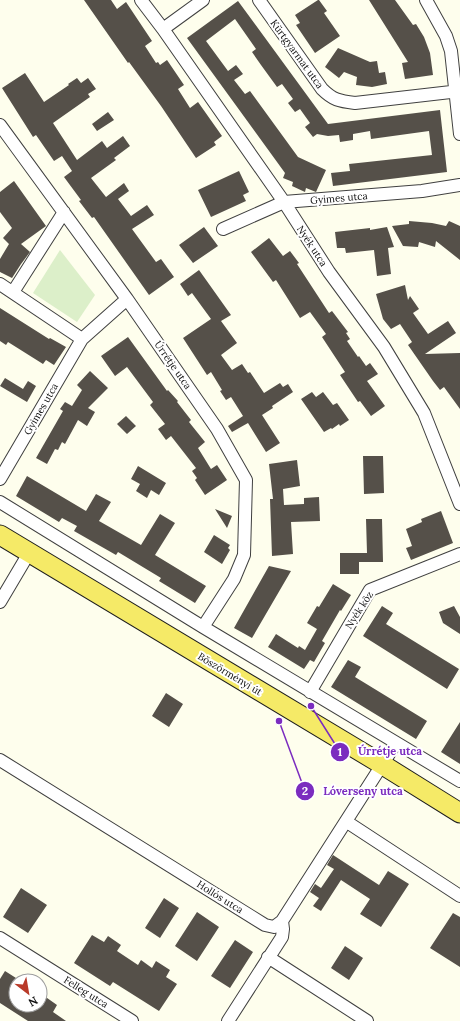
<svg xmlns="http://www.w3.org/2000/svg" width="460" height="1021" font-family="Lora,serif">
	<rect width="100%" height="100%" fill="#fefeed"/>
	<!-- pitch -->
	<path fill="#dcefc9" d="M60,250L95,295L77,322L33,293Z"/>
	<!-- building -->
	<path fill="#555049" d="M84,0H111L117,9L126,2L152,41L145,46L156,63L158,62L160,65L167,60L184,85L178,89L190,108L198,102L222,136L214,142L216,145L196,158L161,106L129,62L128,63Z
		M318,0H319L327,11L324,13L340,36L315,53L296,25L300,23L295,15Z
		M369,0H395L413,25L416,24L424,37L430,53L433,75L405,79L402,63L408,62Z
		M238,1L328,124L440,110L447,172L333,186L331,173L350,171L349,164L432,155L429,131L371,139L370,131L353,134V140L340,142L339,135L328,136L317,134L313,137L305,127L310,123L300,109L295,112L288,103L293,99L282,84L277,87L261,65L252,52L256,49L235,19L206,41L228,71L236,65L243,74L234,80L245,94L250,91L298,157L326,170L316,192L306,188L305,192L292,186L293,182L283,178L285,173L187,38Z
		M338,48L370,62L377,61L379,73L385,72L387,84L372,87L356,85L357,77L344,72L339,78L325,67Z
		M25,73L44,102L69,85L68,84L77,78L81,83L88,78L96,89L88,94L90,97L53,123L77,160L102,141L107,148L123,136L130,146L114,158L116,160L91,178L106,197L124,183L129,191L118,199L131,216L147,205L154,215L132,229L156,262L161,259L174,277L149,295L94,217L92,218L79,201L81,200L64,177L72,171L62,156L54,161L36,135L33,137L2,88Z
		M108,112L114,120L97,131L92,124Z
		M239,171L249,192L243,195L246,201L211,217L198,190Z
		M14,181L46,226L21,244L30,252L21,264L12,278L0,272V259L9,244L3,238L12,228L0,212V192Z
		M409,221L432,223L446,226L449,221L460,226V260L436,241L435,247L419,242L418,247L403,246L392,226L409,224Z
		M204,227L218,246L193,263L179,245Z
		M387,227L394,247L388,248L391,274L377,276L374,250L346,253L345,248H337L335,232L370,228V230Z
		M269,238L283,256L290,251L299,263L297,264L329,313L332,311L348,332L346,333L350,339L347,341L358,357L359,356L366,366L370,363L378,374L367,381L385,406L371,416L360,401L358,402L340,375L345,372L322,337L326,334L310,312L300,318L276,280L273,282L251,252Z
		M199,270L231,315L221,321L237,343L221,355L232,370L242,364L248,373L250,372L264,393L280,383L283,387L288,384L293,392L272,406L273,408L262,415L280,443L266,452L248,423L232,432L228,426L243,416L231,397L226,400L220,391L222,390L211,372L207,375L183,338L211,319L192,293L188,296L180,284Z
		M405,285L408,300L410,296L419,309L413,313L428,334L448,321L456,333L425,354L460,353V409L444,387L440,390L433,381L408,345L412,342L400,324L391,329L383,319L376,294Z
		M0,308L49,339L50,338L66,347L54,365L46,360L43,364L8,342L6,345L0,341Z
		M128,337L167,391L168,390L178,401L177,402L191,420L189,422L205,442L198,448L211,469L217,465L227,480L205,495L195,480L197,478L192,471L196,468L171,436L166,440L158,429L165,424L150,405L153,402L127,367L115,376L101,356Z
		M90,371L108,388L88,408L95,412L87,426L78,420L65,444L62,442L58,450L55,449L47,464L36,458L63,411L60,409L65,402L72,406L82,390L77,385Z
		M5,378L23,389L28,381L36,386L27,402L0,386Z
		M312,392L316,397L323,392L333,405L337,403L349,420L340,426L339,424L332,429L331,428L324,432L301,399Z
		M126,416L136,426L127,434L117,424Z
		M363,456H383L384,493L364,494Z
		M297,460L300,486L283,489L284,505L304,504V498L319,497L320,521L291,522L293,554L272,556L270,499H273L269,464Z
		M138,466L166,483L159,495L151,490L147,498L136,491L140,484L131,479Z
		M27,476L86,511L96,494L111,502L99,521L141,545L160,514L175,523L155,555L206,586L195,603L159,581L161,578L118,552L116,555L74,531L77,526L62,518L59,522L16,496Z
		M215,509L232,516L227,528Z
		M441,511L453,543L411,560L406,548L412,546L406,529L422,522L421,519Z
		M366,519H382L383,562H359V574H340V553H367Z
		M214,535L230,545L228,548L230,550L222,564L204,552Z
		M269,566L291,571L252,638L234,628Z
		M333,584L351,595L341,611L340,610L322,641L325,643L314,662L310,660L304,669L268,647L276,634L298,648L299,646L305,650L317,629L307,623L317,606L319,607Z
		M382,606L393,613L386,624L459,669L447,689L363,636Z
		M454,606L460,617V634L443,623L439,612Z
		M348,660L361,667L355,677L427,721L416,739L331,687Z
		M166,693L183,704L169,727L152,716Z
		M460,722V764L441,752Z
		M333,855L379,885L388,871L409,884L381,927L360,914L370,899L341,880L321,911L313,906L319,898L310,892L315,884L321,888L334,869L327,865Z
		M21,888L47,905L28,933L3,917Z
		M164,898L179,908L160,938L145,928Z
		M197,912L219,927L197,961L175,946Z
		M453,913L460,917V967L430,948Z
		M92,935L104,942L108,936L121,945L117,951L138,965L141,960L152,968L156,961L170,970L166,977L177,984L159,1011L113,982L110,986L74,963Z
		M235,940L253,952L230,988L211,976Z
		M345,946L363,958L349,980L331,968Z
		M5,971L16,978V1005H40V993L57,1005L53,1012L66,1021H28L0,1003V979Z"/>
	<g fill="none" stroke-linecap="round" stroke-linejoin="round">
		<defs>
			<path id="minor" d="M141,0L163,29L284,202L329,272L384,347L424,413L460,504
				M259,0L322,89C333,100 339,101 355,103L460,91
				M426,0L446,36L451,51L460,134
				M163,29L203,0
				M0,125L127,299L217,429L246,480L244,555L234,579L203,627
				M223,229L284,202L422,191L460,185
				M0,284L82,339
				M13,292L64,212
				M0,479L82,339L127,299
				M0,502L203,627L460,781
				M0,602L29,553
				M310,692L370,590L460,554
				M0,760L265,925L274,927L282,921L396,743
				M347,822L460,896
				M0,938L132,1021
				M268,957L367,1021
				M228,1021L282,937L283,929L282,921"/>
			<path id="primary" d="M0,535L383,765L460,813"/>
		</defs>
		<!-- minor casing -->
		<use href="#minor" stroke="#404040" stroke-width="14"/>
		<!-- primary casing -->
		<use href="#primary" stroke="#1e1e1e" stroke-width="21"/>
		<!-- minor -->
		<use href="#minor" stroke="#fff" stroke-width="12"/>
		<!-- primary -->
		<use href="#primary" stroke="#f5ea67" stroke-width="19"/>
	</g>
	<g text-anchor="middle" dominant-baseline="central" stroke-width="4" stroke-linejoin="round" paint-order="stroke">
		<!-- street labels -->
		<g font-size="10" fill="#0d0d0d" stroke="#fff">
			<text transform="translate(297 54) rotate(54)">Kürtgyarmat utca</text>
			<text transform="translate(339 198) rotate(-5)">Gyimes utca</text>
			<text transform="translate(312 246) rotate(57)">Nyék utca</text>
			<text transform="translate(173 365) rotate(55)">Úrrétje utca</text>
			<text transform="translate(41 409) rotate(-60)">Gyimes utca</text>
			<text transform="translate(359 610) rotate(-57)">Nyék köz</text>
			<text transform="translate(230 674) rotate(31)">Böszörményi út</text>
			<text transform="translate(220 897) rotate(32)">Hollós utca</text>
			<text transform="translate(86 992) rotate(32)">Felleg utca</text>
		</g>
	</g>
	<!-- callouts -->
	<path fill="none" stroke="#7b2cbf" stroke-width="1.5" d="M311 706L340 752M279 721L305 791"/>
	<g fill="#7b2cbf" stroke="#fff" stroke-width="1.5">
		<circle cx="311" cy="706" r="4"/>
		<circle cx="279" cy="721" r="4"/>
		<circle cx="340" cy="752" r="10"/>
		<circle cx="305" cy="791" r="10"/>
	</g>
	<g font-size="12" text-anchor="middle" font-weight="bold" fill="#fff">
		<text x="340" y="756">1</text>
		<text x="305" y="795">2</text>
	</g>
	<g font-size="11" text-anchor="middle" font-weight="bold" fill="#7b2cbf" stroke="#fff" stroke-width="4" stroke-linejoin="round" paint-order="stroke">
		<text x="390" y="755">Úrrétje utca</text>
		<text x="363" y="795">Lóverseny utca</text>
	</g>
	<!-- north arrow -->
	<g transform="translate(28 993) rotate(149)"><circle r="19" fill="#ffffff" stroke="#9e9e9e"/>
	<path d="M0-3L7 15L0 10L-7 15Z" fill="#b93a29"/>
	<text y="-6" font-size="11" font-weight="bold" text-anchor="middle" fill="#0d0d0d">N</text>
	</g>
</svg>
